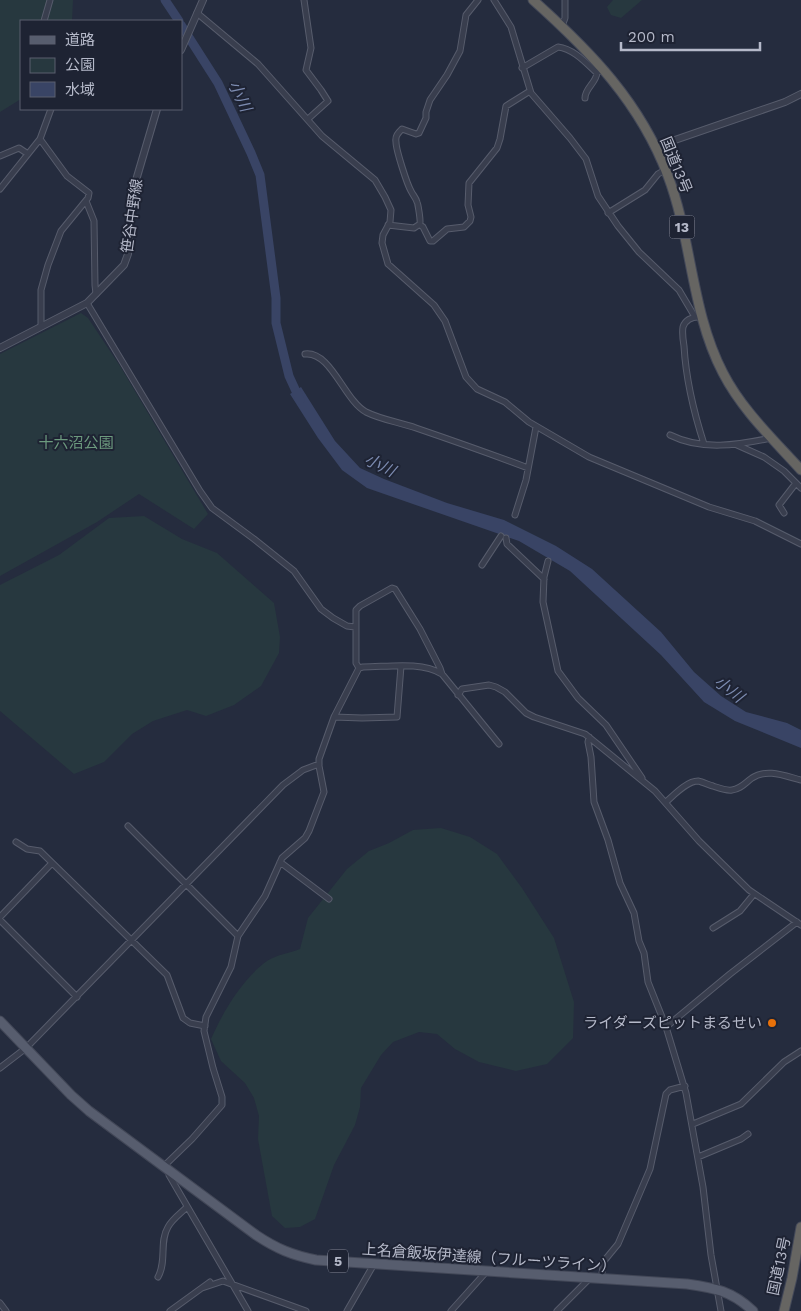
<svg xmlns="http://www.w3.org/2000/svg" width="801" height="1311" font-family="'Work Sans','Noto Sans JP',sans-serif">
	<rect width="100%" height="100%" fill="#252c3e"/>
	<!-- green -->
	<path fill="#27383f" d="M0,0H73L72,21H21V99L0,112Z
		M613,0H642L621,18L611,15L607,7Z
		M81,313L88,318L120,366L208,514L194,529L139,494L97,522L0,576V354Z
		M144,516L182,539L217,553L274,603L280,637L279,653L261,686L234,705L206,716L187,710L153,721L132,734L104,762L74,774L0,711V585L59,555L109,518Z
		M441,828L470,837L497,854L522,888L554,938L574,1002L573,1038L547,1064L516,1071L479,1062L455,1049L437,1034L419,1032L393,1042L381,1055L361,1088L360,1107L355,1125L334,1165L315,1219L300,1227L285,1228L272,1216L258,1139L259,1116L254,1098L245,1083L221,1061L211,1039C223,1012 242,979 267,961C276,955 290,953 300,949L308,918L347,869L369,851L389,843L413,830Z"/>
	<!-- water -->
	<path fill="#394465" d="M301,387L335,441L360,468L384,479L447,503L504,520L556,546L592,569L661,632L694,672L721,696L746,712L787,723L801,730V748L735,721L704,702L661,655L570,571L519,541L367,488L342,470L318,438L290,394Z"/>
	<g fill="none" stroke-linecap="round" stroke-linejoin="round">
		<!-- river -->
		<path stroke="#394465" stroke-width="9" d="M165,0L179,21
			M181,25L218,83L251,153L260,175L276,298V323L289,376L300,400"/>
		<defs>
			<path id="minor" d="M304,0L311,48L306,70L321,90L328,101L308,119
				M494,0L511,27L531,93L570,138L586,159L598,196L618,226L639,252L679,290L695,317
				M197,13L258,64L322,136L375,180L385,197L391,210L390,222L383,235L382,243L388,264L434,305L445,321L466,377L477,389L505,402L529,422L589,457L709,507L755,521L801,544
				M44,21L50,0
				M562,26L565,18V0
				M522,68L558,47C574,49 586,63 597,73L603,68
				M585,98C585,88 596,83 597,73
				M40,139L67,176L89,193L88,198L61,231L48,265L41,290V326
				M0,156L19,148L28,154
				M0,189L40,139L51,109
				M86,201L94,221L95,285L96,294
				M608,213L645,190L658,174L665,170
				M388,225L414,228L420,224C421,223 418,203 417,202C416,198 413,195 411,191C407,184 396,150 396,142C395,136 398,133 402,129L416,134L419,133L426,118V112L430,100L447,75L460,51L466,15L478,0
				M420,225L423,227L430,241H433L447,229L464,227L470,221L471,217L468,205L469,183L497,148L500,139L506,106L530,91
				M87,303L200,491L212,508L254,539L294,571L321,609L333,618L347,626L355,627
				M698,317C692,317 685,320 683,327C682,333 683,340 684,346C686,380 694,413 704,444
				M305,354C331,351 344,400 366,412C382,420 399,422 416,428C454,441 491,454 528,468
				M670,435C702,451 738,445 771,438
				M737,445L764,457L784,471L801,488
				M784,513L779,505L796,483
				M515,515L526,480L536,427
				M506,538L507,544L544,579
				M548,561L544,577L543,602L558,671L578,698L606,725L642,778
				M482,565L501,536
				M359,668L356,663V610L360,606L392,588L395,589L420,629L440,668L442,674
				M458,695L462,689L489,685L496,687L505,692L526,713L534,717L585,734L655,791L699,841L749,890L801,925
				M334,717L362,718L397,717L401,666
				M589,737L588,742L591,757L594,802L608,840L620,883L634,913L639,941L644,953L648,982L666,1027L686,1093L703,1187L711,1255L721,1311
				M666,802C674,795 687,781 698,781C703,782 709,785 713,786C719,788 726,791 732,790C741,789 745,783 752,778C767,768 785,776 801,780
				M128,826L238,936
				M16,842L27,849L40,851L167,975L183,1018L190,1023L205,1026
				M280,862L329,899
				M0,917L52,863
				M0,920L77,997
				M713,928L740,911L754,894
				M666,1027L730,974L797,922
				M0,1068L26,1048L283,785L303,770L319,764
				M693,1124L741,1104L784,1062L801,1051
				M698,1157L741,1139L748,1134
				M163,1167L192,1139L222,1105V1097L213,1068L204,1031L206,1017L231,967L238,936L265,896L282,858L305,838L309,831L324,792L319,766V759L334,717L359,668L363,667C387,667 421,661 442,674L499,744
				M169,1171V1175L248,1311
				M158,1277C167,1261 159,1242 168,1227C172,1219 181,1213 187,1207
				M601,1279L604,1261L618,1244L650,1169L666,1094L670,1090L685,1086
				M202,1288L223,1281L306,1311
				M0,1303L6,1311
				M170,1311L210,1282
				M347,1311L374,1264
				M451,1311L487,1271
				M557,1311L590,1278"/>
			<path id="tertiary" d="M181,50L203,0
				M656,149L672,141L785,102L801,94
				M0,348L87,303L124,265L128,254L131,206L134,187L157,109"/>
			<path id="primary" d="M0,1021L71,1095L89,1111L256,1235C277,1249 292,1255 316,1260L687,1284C715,1288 732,1291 753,1311"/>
			<path id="trunk" d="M533,0C591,52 640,102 668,176C692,239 691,312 723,373C742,410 773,439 801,470
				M784,1311L792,1278L801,1227"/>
		</defs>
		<!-- minor casing -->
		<use href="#minor" stroke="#575c6c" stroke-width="7"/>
		<!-- tertiary casing -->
		<use href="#tertiary" stroke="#575c6c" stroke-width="8"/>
		<!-- primary casing -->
		<use href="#primary" stroke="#424757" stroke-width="11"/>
		<!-- trunk casing -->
		<use href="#trunk" stroke="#444959" stroke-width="11"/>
		<!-- minor -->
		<use href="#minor" stroke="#393e4e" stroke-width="5"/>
		<!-- tertiary -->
		<use href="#tertiary" stroke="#393e4e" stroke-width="6"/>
		<!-- primary -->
		<use href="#primary" stroke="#575d6e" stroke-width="9"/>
		<!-- trunk -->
		<use href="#trunk" stroke="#666562" stroke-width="9"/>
	</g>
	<!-- markers -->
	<circle fill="#e8710a" stroke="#1e2333" stroke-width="2" cx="772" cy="1023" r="5"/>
	<g text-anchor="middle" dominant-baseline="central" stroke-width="4" stroke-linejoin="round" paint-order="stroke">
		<!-- shield labels -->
		<g fill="#1e2333" stroke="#888c9c" stroke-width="1">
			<rect x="669.5" y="215.5" width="25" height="23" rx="4"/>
			<rect x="328" y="1249.5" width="20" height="23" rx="4"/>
		</g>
		<g font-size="14" font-weight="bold" fill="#b5b9c9">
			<text x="682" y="227">13</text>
			<text x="338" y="1261">5</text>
		</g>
		<!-- street labels -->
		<g font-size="15" fill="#b5b9c9" stroke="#1e2333">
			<text transform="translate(676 165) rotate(68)">国道13号</text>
			<text transform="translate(132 216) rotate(-82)">笹谷中野線</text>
			<text transform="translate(489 1258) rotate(4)">上名倉飯坂伊達線（フルーツライン）</text>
			<text transform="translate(779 1266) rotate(-78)">国道13号</text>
		</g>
		<!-- park labels -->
		<g font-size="15" fill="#6c9a7e" stroke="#1e2333">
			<text x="76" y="443">十六沼公園</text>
		</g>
		<!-- poi labels -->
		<g font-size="15" fill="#b5b9c9" stroke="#1e2333" text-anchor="end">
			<text x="762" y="1023">ライダーズピットまるせい</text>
		</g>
		<!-- water labels -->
		<g font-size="16" font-style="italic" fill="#7c8bb0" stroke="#1e2333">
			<text transform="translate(240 96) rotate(64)">小川</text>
			<text transform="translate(380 465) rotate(26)">小川</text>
			<text transform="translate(729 689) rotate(37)">小川</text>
		</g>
	</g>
	<!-- legend -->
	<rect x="20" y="20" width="162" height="90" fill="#1e2333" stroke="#5a5f6f"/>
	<rect x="30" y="36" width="25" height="8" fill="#575d6e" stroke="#5a5f6f"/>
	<text x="65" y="45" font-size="15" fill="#b5b9c9">道路</text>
	<rect x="30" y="58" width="25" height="15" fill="#27383f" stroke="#5a5f6f"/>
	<text x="65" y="70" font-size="15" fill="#b5b9c9">公園</text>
	<rect x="30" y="82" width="25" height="15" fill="#394465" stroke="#5a5f6f"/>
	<text x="65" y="95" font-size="15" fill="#b5b9c9">水域</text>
	<!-- scale -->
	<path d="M621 42v8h139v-8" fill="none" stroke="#b5b9c9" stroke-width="2.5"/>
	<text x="628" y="42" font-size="15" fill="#b5b9c9" stroke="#1e2333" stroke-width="4" paint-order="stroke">200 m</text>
</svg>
